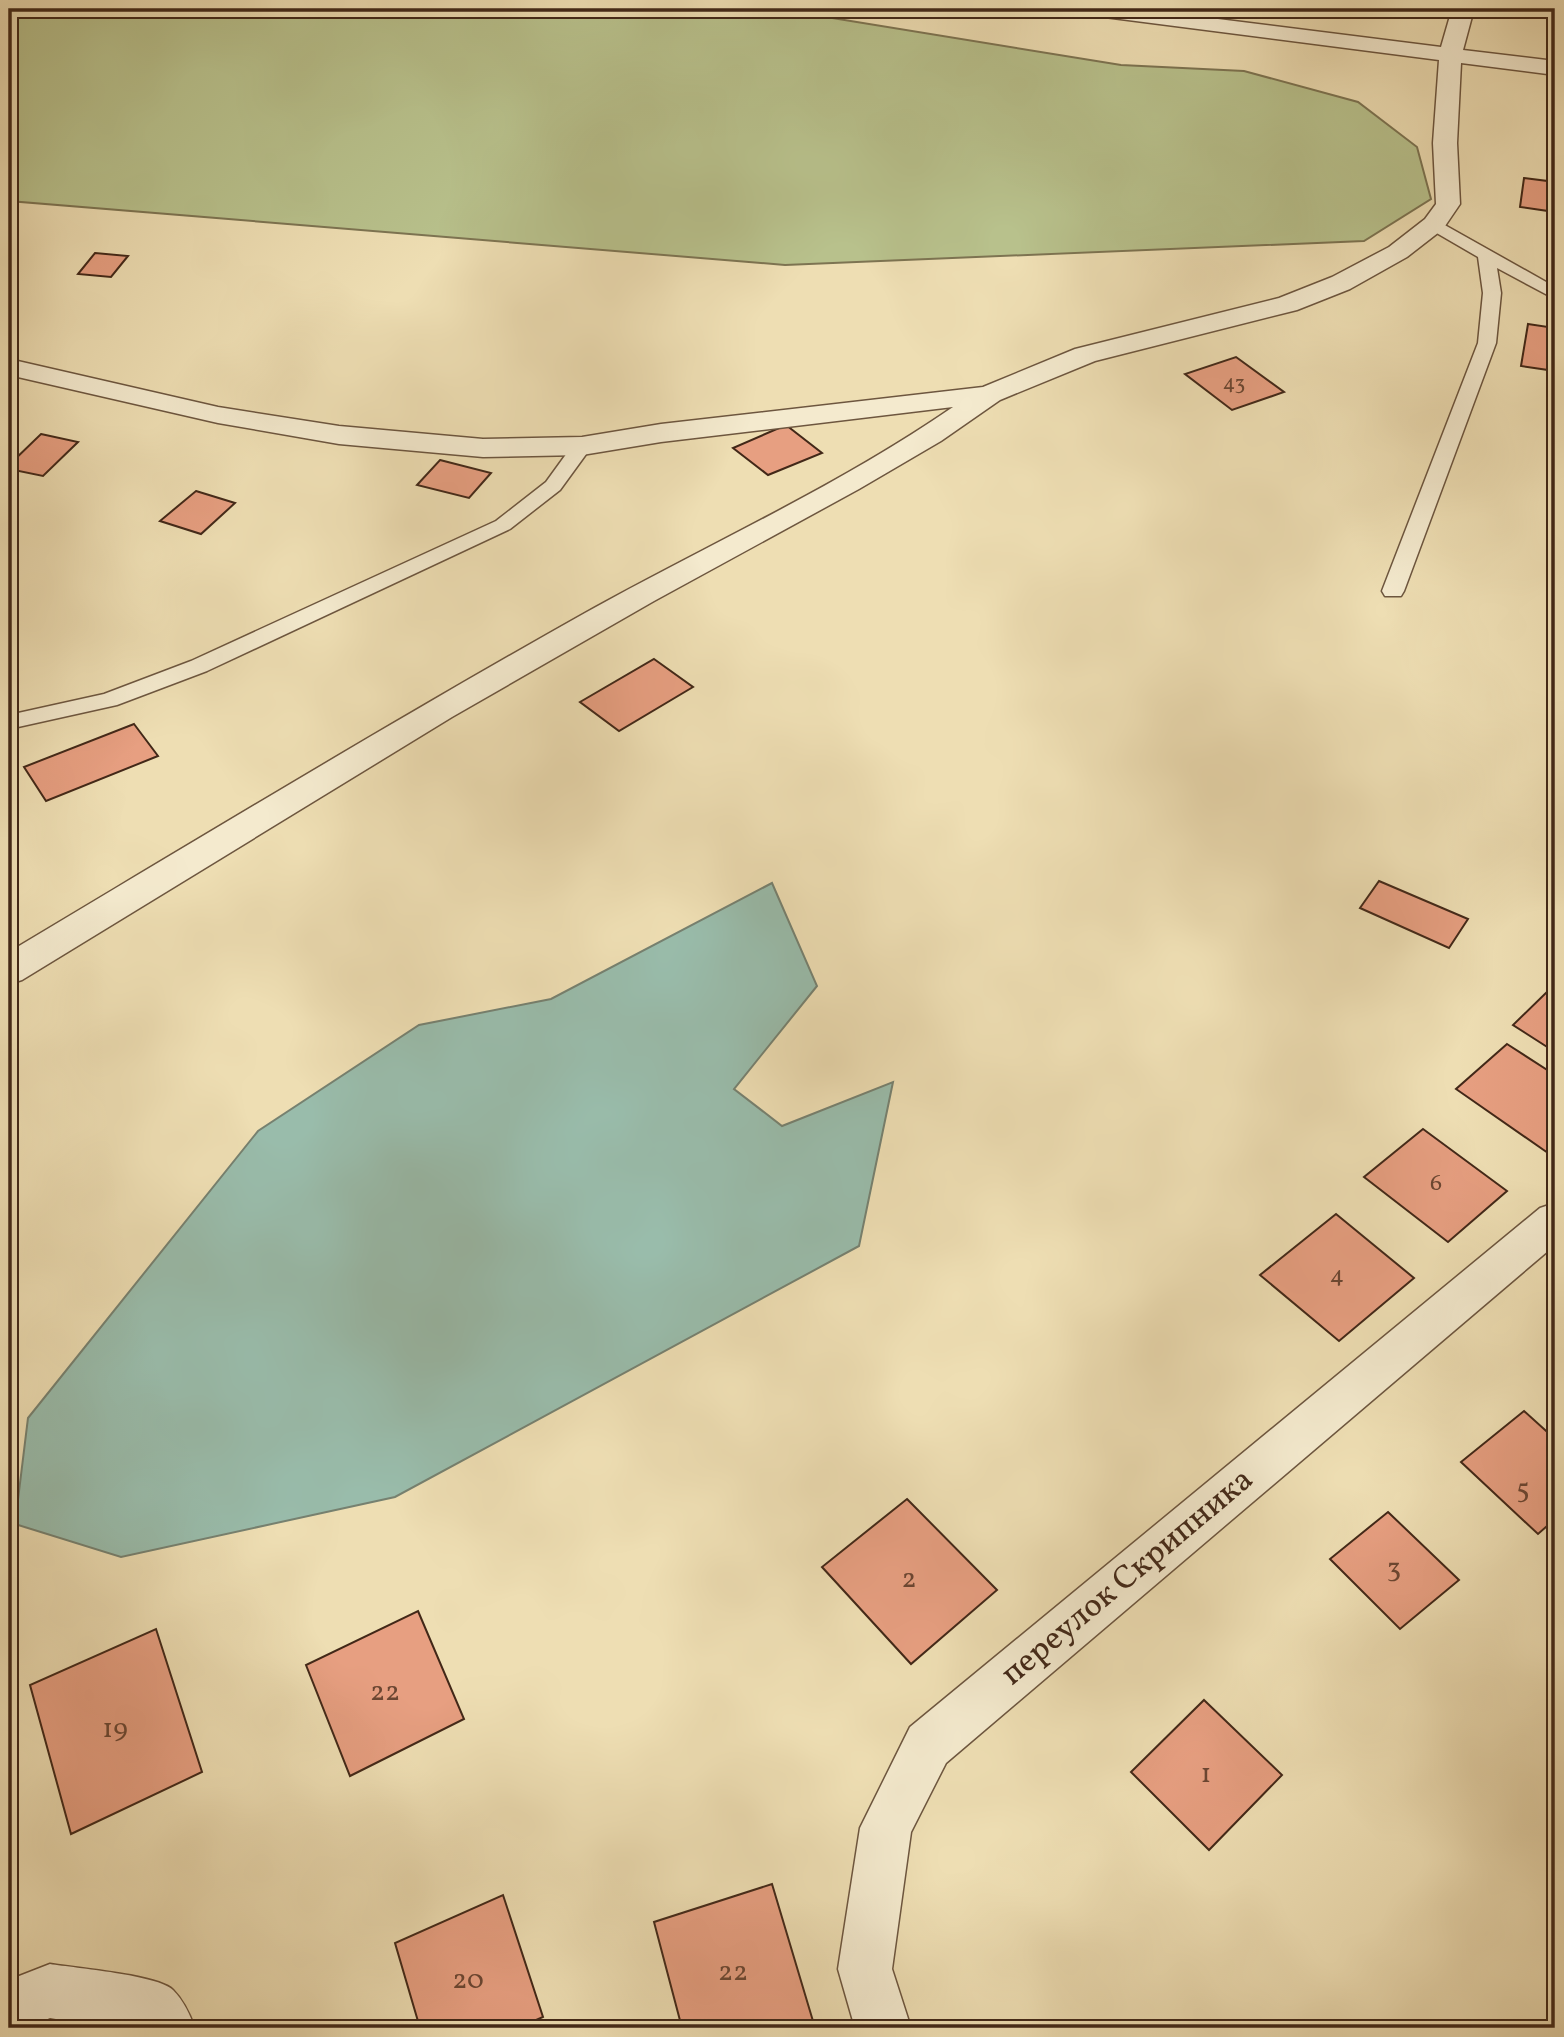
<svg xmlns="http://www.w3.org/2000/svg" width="1564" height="2037" font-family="Vollkorn,serif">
	<rect width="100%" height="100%" fill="#eedeb3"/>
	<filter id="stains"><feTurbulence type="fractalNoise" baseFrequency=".00286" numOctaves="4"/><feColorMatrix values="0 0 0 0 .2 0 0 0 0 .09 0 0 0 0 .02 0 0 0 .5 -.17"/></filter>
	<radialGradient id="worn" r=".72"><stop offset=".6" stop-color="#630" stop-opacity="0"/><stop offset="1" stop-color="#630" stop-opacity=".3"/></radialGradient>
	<!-- green -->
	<path fill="#b8c18c" stroke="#7d7452" stroke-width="2" d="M9,9H777L1121,65L1244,71L1358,102L1417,147L1431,199L1364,241L785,265L9,201Z"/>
	<!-- water -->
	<path fill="#99bcab" stroke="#768170" stroke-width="2" d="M772,883L817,986L734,1089L782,1126L893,1082L859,1246L395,1497L121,1557L15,1524L28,1418L258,1131L419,1025L551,999Z"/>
	<!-- building -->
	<path fill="#e79f81" stroke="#422818" stroke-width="2" d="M1528,9H1555V17L1527,13Z
		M1524,178L1555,182V212L1520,207Z
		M95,253L128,256L111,277L78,274Z
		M1528,324L1555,328V371L1521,366Z
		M1236,357L1284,392L1232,410L1185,374Z
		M786,425L822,453L768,475L733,448Z
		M41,434L78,442L43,476L9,469V465Z
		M440,460L491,473L469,498L417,485Z
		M196,491L235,503L201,534L160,521Z
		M654,659L693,687L619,731L580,702Z
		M134,724L158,756L46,801L24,767Z
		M1379,881L1468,919L1449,948L1360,908Z
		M1552,987L1555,989V1052L1513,1025Z
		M1507,1044L1555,1075V1146L1548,1153L1456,1089Z
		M1423,1129L1507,1191L1448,1242L1364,1177Z
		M1336,1214L1414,1278L1339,1341L1260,1275Z
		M1524,1411L1555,1439V1519L1538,1534L1461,1462Z
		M907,1499L997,1590L911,1664L822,1567Z
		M1388,1512L1459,1580L1400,1629L1330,1559Z
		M418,1611L464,1719L350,1776L306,1665Z
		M156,1629L202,1772L71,1834L30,1685Z
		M1204,1700L1282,1775L1209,1850L1131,1772Z
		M772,1884L813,2021L792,2028H682L654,1922Z
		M503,1895L543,2017L518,2028H420L395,1943Z"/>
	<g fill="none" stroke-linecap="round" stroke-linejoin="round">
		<defs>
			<path id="service" d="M1434,219L1555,287V299L1497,268L1501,293L1496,343L1404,591L1401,596H1385L1382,591L1478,343L1483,293L1478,257L1428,228L1425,224Z
				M582,440L592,446L560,490L510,529L207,671L117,705L9,729V715L104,694L191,661L496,521L546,482L575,442Z"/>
			<path id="minor" d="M1078,9H1138L1441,47L1452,9H1474L1463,50L1555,61V75L1461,63L1457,143L1460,204L1443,229L1407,257L1350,289L1297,310L1095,361L1000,400L941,441L859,489L654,601L452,717L22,980L9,984V952C200,838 391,722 585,613C707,545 837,487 953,407L661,442L582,455L483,457L339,444L218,423L9,375V359L218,407L339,426L483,439L582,437L661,424L983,387L1075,349L1279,298L1332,277L1389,247L1425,219L1436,204L1433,143L1439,60L1089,15L1081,14Z
				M1555,1203V1245L946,1763L911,1832L892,1969L911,2028H855L838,1969L860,1828L910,1727L1540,1208Z
				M50,1964C75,1968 158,1975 173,1990C184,2001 190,2015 195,2028H108L50,2018L27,2028H9V1980Z"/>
		</defs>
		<!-- service casing -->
		<use href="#service" stroke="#6d563f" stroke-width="3"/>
		<!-- minor casing -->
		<use href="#minor" stroke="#6d563f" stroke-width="3"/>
		<!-- service -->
		<use href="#service" fill="#f4eace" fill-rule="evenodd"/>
		<!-- minor -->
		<use href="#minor" fill="#f4eace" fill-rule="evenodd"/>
	</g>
	<g text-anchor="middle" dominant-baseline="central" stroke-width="7" stroke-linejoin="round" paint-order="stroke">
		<!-- far-number labels -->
		<g font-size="21" fill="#6b4632">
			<text x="1234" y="383">43</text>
		</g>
		<!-- number labels -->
		<g font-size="24" fill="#6b4632">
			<text x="1436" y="1184">6</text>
			<text x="1337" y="1276">4</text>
		</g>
		<!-- near-number labels -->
		<g font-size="28" fill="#6b4632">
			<text x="1523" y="1490">5</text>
			<text x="1394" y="1569">3</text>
			<text x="909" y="1579">2</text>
			<text x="385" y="1692">22</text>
			<text x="115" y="1729">19</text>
			<text x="1206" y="1774">1</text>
			<text x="733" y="1972">22</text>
			<text x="468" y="1980">20</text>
		</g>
		<!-- near-street labels -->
		<g font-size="33" fill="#422818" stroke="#f4eace">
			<text transform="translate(1128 1578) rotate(-40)">переулок Скрипника</text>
		</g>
	</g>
	<!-- margin -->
	<rect width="1564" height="2037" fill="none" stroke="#eedeb3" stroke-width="35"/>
	<rect x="10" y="10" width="1543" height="2016" fill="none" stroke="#422818" stroke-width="3.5"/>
	<rect x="18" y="18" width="1529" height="2002" fill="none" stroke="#422818" stroke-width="2"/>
	<rect width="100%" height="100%" filter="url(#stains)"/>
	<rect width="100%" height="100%" fill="url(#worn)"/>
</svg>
